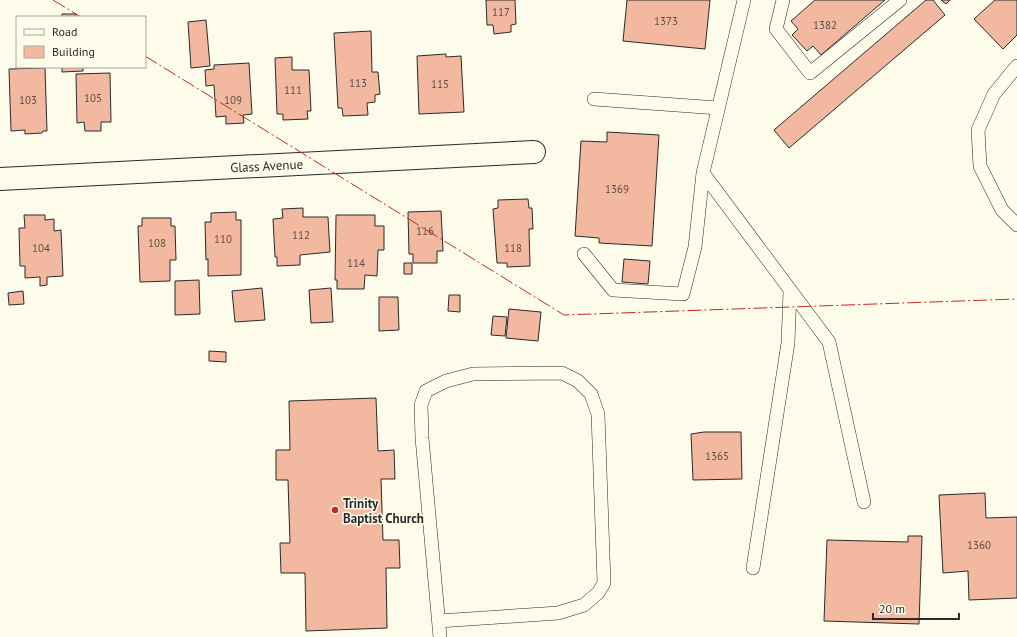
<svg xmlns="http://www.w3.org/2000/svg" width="1017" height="637" font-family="'PT Sans',sans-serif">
	<rect width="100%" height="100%" fill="#fdfbea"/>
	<!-- building -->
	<path fill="#f2b8a0" stroke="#2b2b2b" d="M486,0H515L516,24L511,25V32L494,34L493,25H487Z
		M627,0H710L705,49L623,41Z
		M815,0H885L821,55L813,46L807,51L792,35L798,29L791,21Z
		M926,0H933L945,15L789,148L774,130Z
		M941,0H950L946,4Z
		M995,0H1017V35L1003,49L974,19Z
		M62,14H76V17H62Z
		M206,20L210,66L191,68L188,22Z
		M371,31L372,72H378L380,94L375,95V102L367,103L368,115L343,116L342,108H338L334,33Z
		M446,54V57L461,56L464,112L419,114L417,56Z
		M292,57V70H309L311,111H307L308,119L283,120V114H277L275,58Z
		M249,63L252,114L243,115L244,123L226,124V116L216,117L214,85L206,86L205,70L214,69V65Z
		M62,67H83V71L62,72Z
		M45,68L47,131H43L42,133L25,134V130L11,131L9,69Z
		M110,73L111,122H101V131H85L84,122L77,123L76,74Z
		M607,132L659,135L652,246L599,243V238L575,236L581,141L607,142Z
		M528,199L529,208H532L533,229H529L530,266L507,267V263H497L493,209L498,208V200Z
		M303,208V217H328L330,252L300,255V265L277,266V257H275L273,219L283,218L282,209Z
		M441,211L443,251H437V263H413V254H409L408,212Z
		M236,212V220H241V275L208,276V259L206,260L205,222H211V213Z
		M24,215H45V220L54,219V231L61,230L63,276L47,277V285L40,286V277L25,278V266H20L19,228H25Z
		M336,215H375V226H384V250H378L377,276L365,275L364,289H337V280H335Z
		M142,218H171V226H175L176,260H170V281L140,282L138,226H142Z
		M624,259L650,261L648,284L622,282Z
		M404,263H412V274H404Z
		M199,280L200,314L175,315V281Z
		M262,288L265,320L235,322L232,291Z
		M331,288L333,322L311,323L309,290Z
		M23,291L24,304L9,305L8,293Z
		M449,295H460V312L448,311Z
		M379,297H398L399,330L379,331Z
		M509,309L541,312L538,341L506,338Z
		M493,316L507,317L505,336L491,335Z
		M209,351L226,352V362L209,361Z
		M376,398L378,451L394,450L395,479H381L383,540H399L400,568H386L387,628L306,631L305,573H281L280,543H290L288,480H276V450H290L289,401Z
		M704,432H741L742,479L693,480L691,434Z
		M985,493L986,518L1017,517V598L969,600L968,571L943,573L939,495Z
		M908,536H922L919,624L824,621L827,540L908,542Z"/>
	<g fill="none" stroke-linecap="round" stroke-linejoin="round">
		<defs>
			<path id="service" d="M783,0L776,29L810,73L900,0
				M1017,66L994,94L978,130L980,166L1002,210L1017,225
				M594,99L718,108
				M703,173L829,342L864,502
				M584,254L613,290L683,294L695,247L703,173L744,0
				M753,568L788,343L790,291
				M439,621L558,613L584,605L598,593L604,583L598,414L591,394L578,381L562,373L473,374L446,381L426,391L421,405L422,438L440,637"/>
			<g id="minor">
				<path id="s1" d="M0,179L534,152"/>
			</g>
		</defs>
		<!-- service casing -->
		<use href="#service" stroke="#2b2b2b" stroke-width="14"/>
		<!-- minor casing -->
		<use href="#minor" stroke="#2b2b2b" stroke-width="24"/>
		<!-- service -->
		<use href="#service" stroke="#fdfbea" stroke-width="13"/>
		<!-- minor -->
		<use href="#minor" stroke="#fdfbea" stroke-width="22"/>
		<!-- power -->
		<path stroke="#c62828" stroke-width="1" stroke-dasharray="14 3 2 3" stroke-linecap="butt" d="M53,0L81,17
			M145,56L564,315L1017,299"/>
	</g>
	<!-- markers -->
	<circle fill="#c62828" stroke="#fdfbea" stroke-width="1.5" cx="335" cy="510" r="4"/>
	<g text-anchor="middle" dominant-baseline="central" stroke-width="3" stroke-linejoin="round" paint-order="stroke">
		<!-- number labels -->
		<g font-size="11" fill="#5d4e48">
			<text x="501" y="12">117</text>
			<text x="666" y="21">1373</text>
			<text x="825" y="25">1382</text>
			<text x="358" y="83">113</text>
			<text x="440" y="84">115</text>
			<text x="293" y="90">111</text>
			<text x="93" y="98">105</text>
			<text x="28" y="100">103</text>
			<text x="233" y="100">109</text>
			<text x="617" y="189">1369</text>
			<text x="425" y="231">116</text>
			<text x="301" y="235">112</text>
			<text x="223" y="239">110</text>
			<text x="157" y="243">108</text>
			<text x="41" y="248">104</text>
			<text x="513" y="248">118</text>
			<text x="356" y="263">114</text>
			<text x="717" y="456">1365</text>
			<text x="979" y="545">1360</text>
		</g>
		<!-- street labels -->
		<g font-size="13" fill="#2b2b2b" stroke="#fdfbea">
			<text stroke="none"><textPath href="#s1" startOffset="267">Glass Avenue</textPath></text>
		</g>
		<!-- poi labels -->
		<g font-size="13" font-weight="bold" fill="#2b2b2b" stroke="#fdfbea" text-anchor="start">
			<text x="343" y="503">Trinity<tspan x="343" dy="15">Baptist Church</tspan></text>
		</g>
	</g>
	<!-- legend -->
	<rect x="16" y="16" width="130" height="52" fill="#fdfbea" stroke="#a9a89e"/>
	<rect x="24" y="29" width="20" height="6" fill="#fdfbea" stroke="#a9a89e"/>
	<text x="52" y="36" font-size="12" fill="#2b2b2b">Road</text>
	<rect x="24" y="46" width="20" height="12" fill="#f2b8a0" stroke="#a9a89e"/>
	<text x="52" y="56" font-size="12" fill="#2b2b2b">Building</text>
	<!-- scale -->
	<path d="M873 613v6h86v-6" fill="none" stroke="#2b2b2b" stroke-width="2"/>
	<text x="879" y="613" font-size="12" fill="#2b2b2b" stroke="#fdfbea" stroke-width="3" paint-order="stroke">20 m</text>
</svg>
